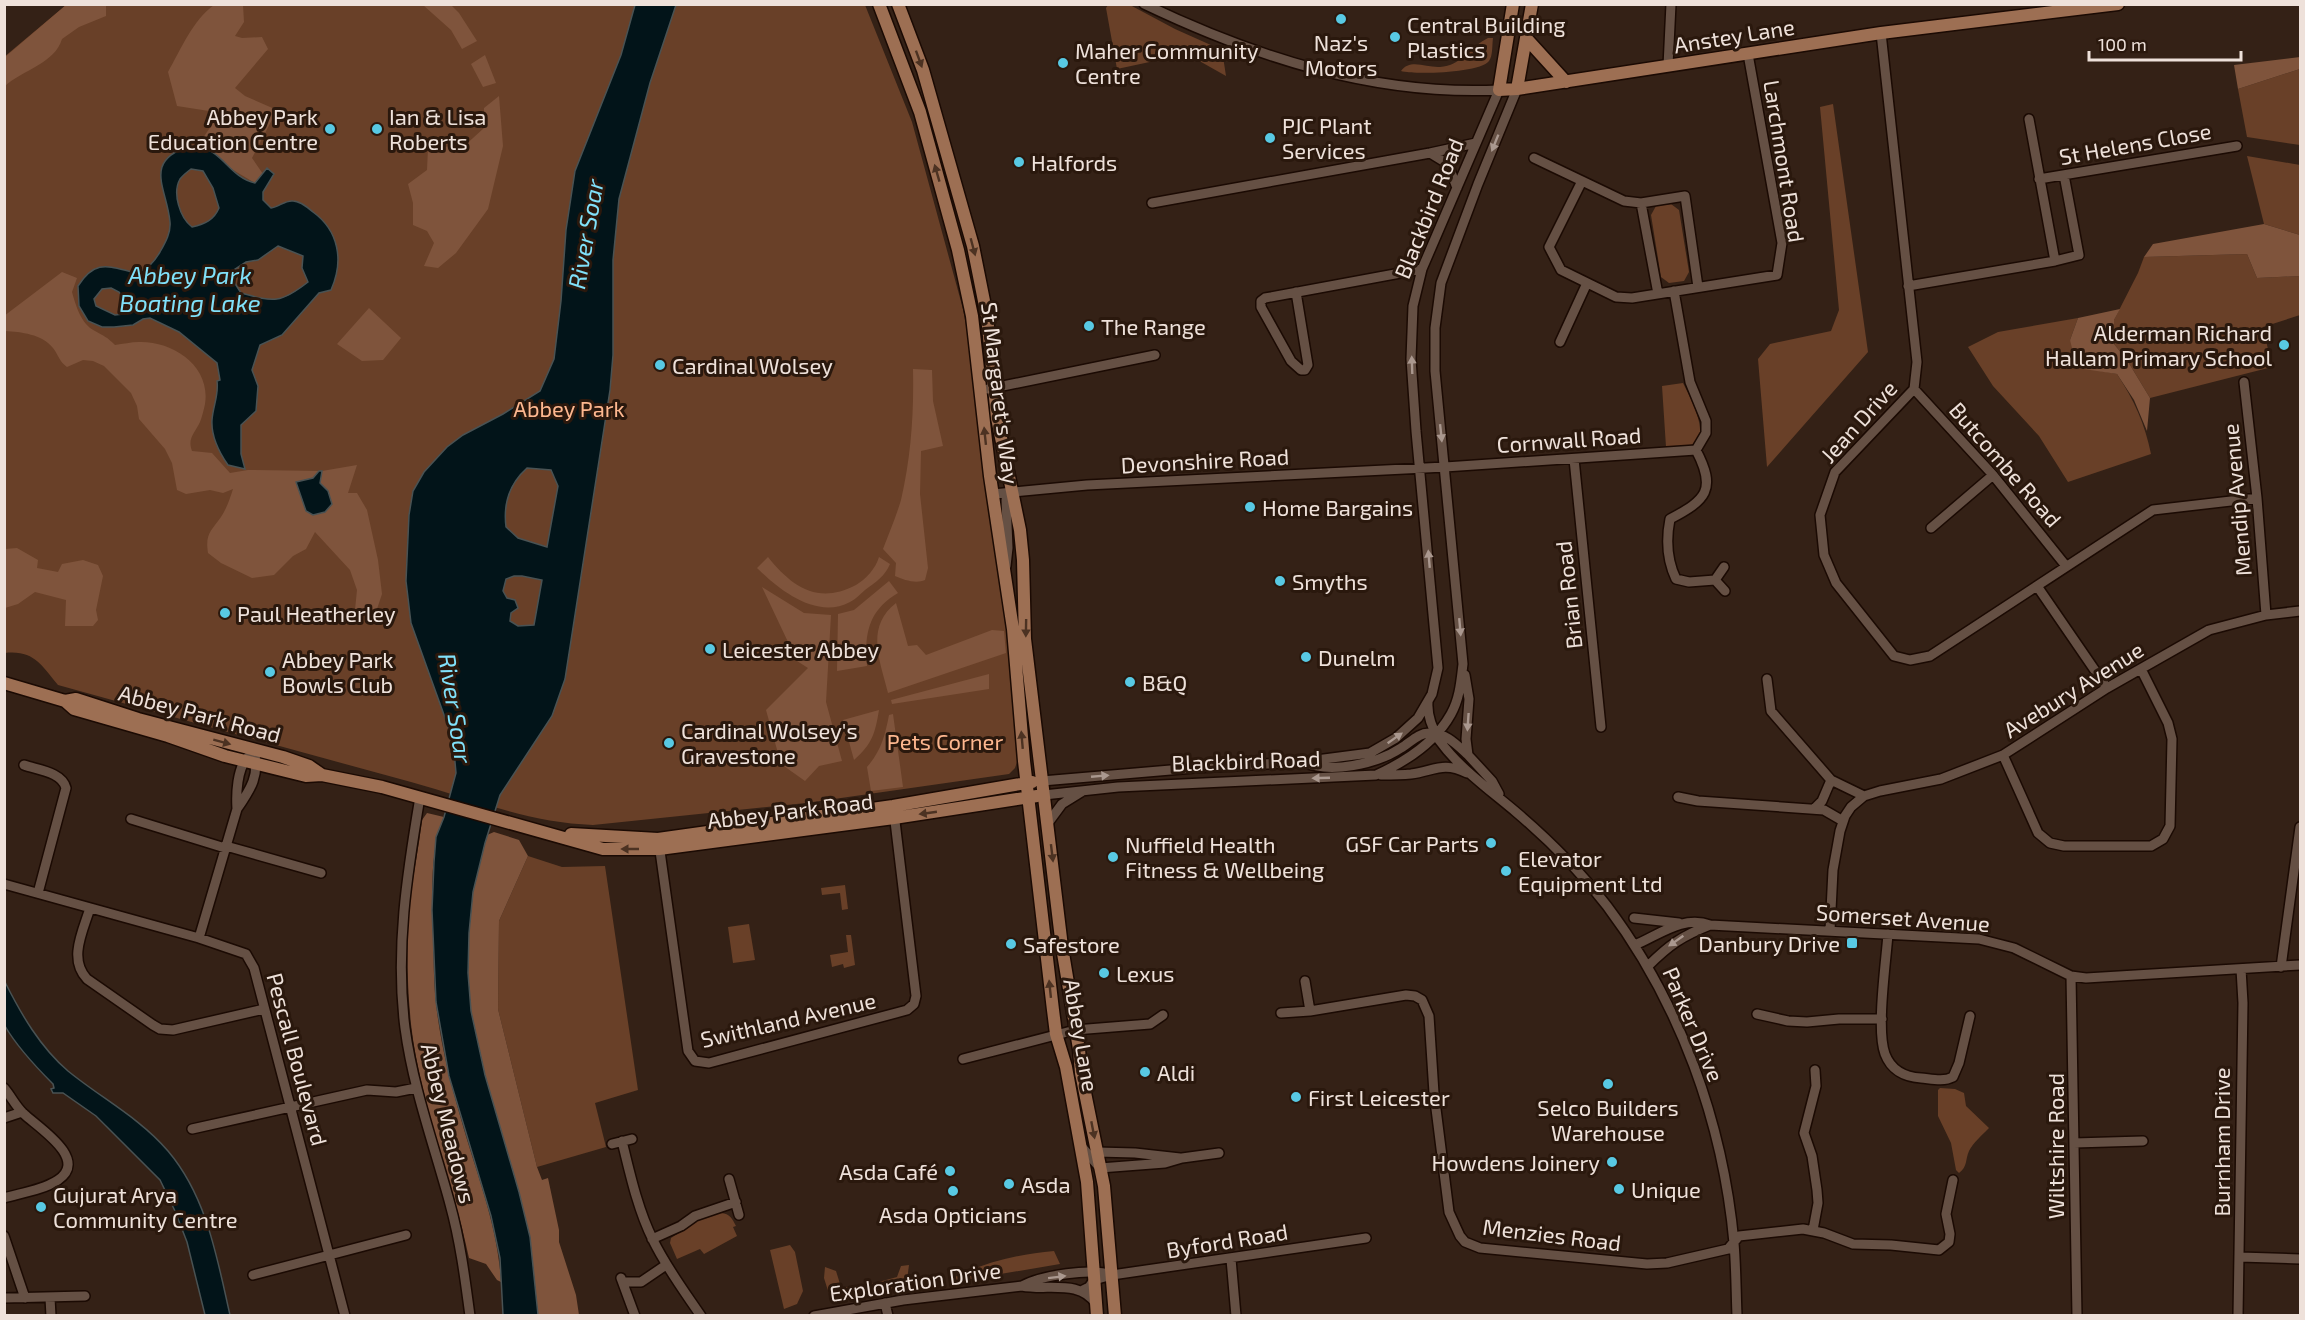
<svg xmlns="http://www.w3.org/2000/svg" width="2305" height="1320" font-family="'Exo 2',sans-serif">
	<rect width="100%" height="100%" fill="#342116"/>
	<!-- green -->
	<path fill="#694028" d="M66,5H865L912,122L963,309L976,379L1005,618L1018,759L1015,768L1009,774L806,803L593,825C529,823 472,799 411,782C294,750 176,718 58,685C41,665 34,650 5,653L4,57Z
		M1108,5H1130L1175,29L1222,50L1226,76L1187,54L1117,69L1106,8Z
		M1488,38H1493C1492,45 1493,56 1489,61C1480,73 1414,75 1401,71C1410,58 1427,68 1440,67C1461,66 1471,46 1488,38Z
		M2300,69V145L2247,137L2238,89Z
		M1833,104L1868,352L1767,467L1758,359L1770,344L1831,331L1839,310L1820,107Z
		M2247,156L2300,165V235L2264,224Z
		M1671,204L1679,210L1689,272L1684,281L1669,283L1661,277L1651,215L1656,206Z
		M2247,254L2257,278L2300,276V315L2263,327L2272,367L2150,398L2127,360L2114,344V320L2138,273L2144,257Z
		M2078,318L2070,340L2101,371L2117,374C2134,400 2145,424 2151,454L2068,482L2039,436L1993,386L1968,347L1998,332Z
		M1683,383C1689,395 1713,438 1691,445C1684,447 1674,446 1666,447L1662,386Z
		M528,856L562,867L605,866L638,1090L595,1103L606,1147L537,1167L498,1009L499,921Z
		M845,885L848,909L842,910L840,893L822,895L821,888Z
		M749,924L755,960L733,963L728,927Z
		M846,935H851L855,965L844,968L843,964L832,967L830,955L848,952Z
		M1940,1088L1955,1089L1964,1093L1966,1106L1989,1128C1982,1135 1973,1143 1969,1151C1965,1160 1968,1166 1959,1173L1956,1170L1951,1143L1938,1116V1090Z
		M721,1213C730,1214 732,1218 736,1226L733,1227L737,1236L704,1254L700,1249L677,1259L670,1243L671,1238L702,1218Z
		M790,1245L795,1252L803,1291L797,1304L784,1309L770,1250Z
		M1054,1251L1060,1264L959,1281L953,1278C985,1262 1019,1254 1054,1251Z
		M909,1265L907,1280C889,1295 852,1297 829,1294L824,1278L825,1267L836,1271L841,1287H860L897,1277L901,1266Z"/>
	<!-- forest -->
	<path fill="#7f543c" d="M66,5H106V16L79,27L62,39C55,63 23,70 5,86V57Z
		M214,5H243L244,22L235,36L242,38L262,37L268,49L235,88L245,96L277,110L252,158L263,174L255,183L228,167L199,144L213,123L209,111L177,106L168,72C181,49 193,20 214,5Z
		M423,5H451L459,13L477,41L462,49L451,30Z
		M485,55L496,83L483,87L471,64Z
		M2300,57V69L2238,89L2234,65Z
		M499,96L503,146L488,209L456,253L438,268L424,266L434,243L427,231L413,225V203L408,184L427,170L428,148L434,144L444,147L456,145L462,148L484,128V108Z
		M2264,224L2300,235V276L2257,278L2247,254L2144,257L2153,244Z
		M62,272L77,278L72,292C76,306 81,324 95,331C104,336 107,337 115,345C123,344 131,342 139,342C173,341 211,366 205,404C204,409 202,417 200,422C195,433 187,438 192,451L212,453L230,473L248,470L322,471L357,465L348,493H357L367,510L378,560L382,594L377,609L355,610L357,590L350,570L315,532L306,549L293,556L274,575L252,578L221,563L208,553C205,534 211,531 221,517C227,508 230,498 233,489L223,493L210,490L186,494L177,490L172,463L165,449L139,419L137,406L131,393L104,366L93,361L83,360L67,367C59,361 59,356 53,348C42,334 21,332 5,331L4,316Z
		M369,308L401,338L383,360L362,361L337,344Z
		M2120,309L2114,320V344L2127,360L2150,398L2147,431L2134,400L2117,374L2077,368L2070,340L2078,318Z
		M913,369L932,370L933,401L943,446L921,451L920,494L928,568L925,580C916,584 904,580 895,576L896,563L883,549C889,533 896,517 901,500C911,457 914,414 913,369Z
		M17,548L38,560L37,568L58,572L62,564L83,560L98,565L103,576L96,610L98,620L93,626H65L66,600L35,592L18,604L5,608V549Z
		M768,557C792,587 818,605 856,585C866,579 876,568 879,557L890,564C885,576 876,582 865,590C860,594 856,599 850,602C817,620 779,590 757,568Z
		M889,581L898,593C869,610 864,633 867,666L837,671L838,614L854,610Z
		M762,587L804,613L831,615L826,702L842,761L819,766L805,781L781,764L766,710L808,668L797,661Z
		M896,603L908,646L917,645L926,655L992,630L1004,631L1006,653L888,693C880,661 865,627 896,603Z
		M989,674V689L892,704L891,700Z
		M879,710C875,734 872,744 854,760L843,720Z
		M893,714L903,787L871,791L867,767C881,751 885,736 889,715Z
		M427,813L444,817C430,850 432,889 433,925C434,951 433,977 436,1003C440,1042 450,1081 461,1119C476,1173 498,1225 501,1282L497,1280L486,1264L469,1258C453,1179 420,1104 411,1024C407,984 406,941 410,901C413,874 419,847 422,820Z
		M494,832L519,840L528,856L499,921L498,1009L537,1167L542,1180L548,1178L559,1230V1242L576,1295L579,1315H538L530,1237L485,1075L471,1011L468,973L469,933L473,892L487,835Z"/>
	<!-- water -->
	<path fill="#021419" stroke="#495253" stroke-width="1.5" fill-rule="evenodd" d="M635,5H676L650,83L619,199L613,260V355L610,390L565,679L552,716L500,795L485,843L473,892L469,933L468,973L471,1011L485,1075L519,1192L530,1237L538,1315H503L500,1258L491,1216L449,1076L436,1002L432,910L434,862L436,837L444,817L456,773L453,740L411,623L406,581L409,515L413,491L424,472L447,447L463,435L503,414L540,391L554,359L561,301L566,230L575,171L621,55ZM527,468L551,470L558,486L547,547L518,538L506,527C503,503 509,484 527,468ZM514,576H522L542,580L534,625L518,626L510,621L511,613L518,608L515,600L507,598L503,591L506,579Z
		M190,146C194,147 200,147 204,148C224,155 232,178 255,183L267,168L274,174L263,192V200L271,208C279,207 285,200 293,201C300,201 307,207 313,212C339,231 344,261 331,290L319,293L282,335L260,345L252,370L258,386L256,411L241,425V454L245,469L228,465C219,452 211,437 212,420C213,406 219,395 217,381L220,380L217,363L179,332L150,318L143,319L133,325L114,327H102L88,321L79,306L78,286C96,258 109,267 137,273C148,269 154,262 160,252C165,243 171,233 170,222C167,188 142,161 190,146ZM191,169L203,171L213,188L219,208C214,220 205,224 192,227C180,218 172,193 180,179C183,175 187,172 191,169ZM278,246L303,256L302,268L308,282C280,304 274,302 241,293L234,282L232,271L246,262L258,260ZM111,288L119,292L132,308L131,313L115,315L96,306L94,299L102,289Z
		M319,471H322L320,483L328,491L332,504L325,512L313,515L306,511L296,482L313,478Z
		M5,982C21,1014 40,1047 68,1071C101,1098 140,1118 168,1151C207,1197 217,1258 230,1315H205L187,1242L175,1211L160,1180L96,1116L63,1093H53L51,1089L54,1088L53,1084C35,1066 17,1047 5,1026Z"/>
	<g fill="none" stroke-linecap="round" stroke-linejoin="round">
		<defs>
			<path id="minor" d="M1881,33L1917,362L1914,389L1835,472L1820,515L1824,555L1836,583L1894,656L1910,660L1930,656L2153,510L2257,498
				M1668,66L1671,4
				M1430,153L1448,164L1457,188
				M1534,158L1624,201L1641,203L1685,196L1698,287
				M2039,179L2237,146
				M1582,181L1549,247L1561,270L1616,297L1632,298L1777,275L1782,243L1748,54
				M1152,203L1430,153L1476,143
				M1641,203L1658,294
				M2055,261L2079,255L2064,175
				M1908,286L2055,261L2029,119
				M1674,291L1690,382L1706,421V433L1696,450C1717,490 1706,500 1670,519C1666,539 1667,560 1676,579L1689,582L1715,580
				M1296,292L1308,365L1305,370H1301L1291,361L1261,307V301L1265,298L1422,269
				M1560,342L1587,283
				M2244,382L2257,498L2266,615
				M988,389L1155,355
				M1914,389L1993,475L2066,566
				M1574,459L1601,727
				M993,494L1087,485L1445,467L1696,450
				M1931,528L1993,475
				M1006,566L1008,548L1006,500L1012,493
				M1724,567L1715,580L1725,591
				M2037,586L2107,688
				M1465,675L1469,699L1466,739L1468,755L1492,781L1499,794
				M1767,679L1771,711L1831,780L1864,796
				M1428,702C1427,716 1432,728 1439,740C1459,768 1490,790 1516,812C1549,840 1580,871 1607,906C1680,1003 1723,1122 1734,1243C1736,1267 1736,1291 1737,1316
				M2003,755L2038,833L2050,843L2064,846H2151L2163,839L2170,826L2172,739L2168,723L2141,669
				M1303,762C1330,774 1377,764 1401,748C1410,743 1418,733 1429,733C1445,732 1457,745 1468,755
				M24,765C38,770 62,772 66,788L38,893
				M1381,775C1391,775 1401,775 1411,774C1434,771 1443,761 1467,773
				M1042,781L1194,768L1301,762L1370,753L1396,738L1418,718L1432,694L1438,668L1416,431L1411,359L1413,306L1422,269L1499,90C1374,96 1255,57 1144,4
				M1044,795L1118,787L1376,775C1405,762 1435,743 1451,714C1460,698 1461,680 1463,664L1435,371V328L1441,283L1478,184L1517,89
				M420,797C407,874 395,950 405,1028C413,1088 434,1145 450,1204C460,1240 465,1278 470,1316
				M1678,797L1698,801L1824,810L1843,821
				M237,809C236,794 237,768 248,757
				M1814,809L1822,801L1831,780
				M131,819L225,848
				M1048,823L1062,804L1083,791
				M659,844L688,1051L695,1061L709,1063L907,1010L914,1004L916,996L894,813
				M226,846L321,873
				M4,884L199,938L246,954L254,968L345,1316
				M90,908C83,931 68,959 87,979L153,1025L160,1029L173,1030L264,1009
				M1634,918L1679,923
				M1830,930L1833,870L1840,831L1845,816L1851,807L1864,796L1880,791L1941,779L2003,755L2107,688L2209,630L2266,615L2300,611
				M1888,934C1886,962 1876,1030 1885,1054C1891,1070 1905,1077 1921,1078C1932,1079 1943,1082 1953,1077L1959,1063L1970,1016
				M199,938L237,809C251,789 260,775 254,750
				M1635,945C1659,935 1683,915 1710,925L1979,939L2014,948L2071,976L2086,978L2300,965
				M1648,966C1669,945 1682,936 1710,925
				M2281,967L2300,827
				M2071,976L2077,1316
				M1305,981L1310,1011
				M1281,1013L1310,1011L1406,995L1415,996L1422,1000L1429,1016L1434,1093L1449,1212L1460,1236L1465,1242L1480,1248L1647,1264L1667,1263L1728,1249L1739,1236L1803,1229L1824,1233L1853,1244L1891,1245L1939,1250L1949,1242L1950,1234L1946,1214L1953,1180
				M1757,1014L1788,1021L1807,1022L1839,1019H1882
				M963,1059L1075,1030L1150,1024L1163,1015
				M4,1088C11,1096 16,1107 24,1114C39,1128 89,1159 58,1180C43,1190 21,1193 4,1198
				M4,1118L22,1112
				M192,1129L367,1090L396,1092L416,1088
				M622,1141C630,1174 638,1210 653,1240C666,1267 684,1291 701,1316
				M2074,1143L2143,1141
				M612,1144L632,1139
				M1081,1146L1100,1168L1165,1163L1182,1158L1219,1153
				M1096,1157L1097,1152L1135,1153L1180,1158
				M729,1179L739,1215
				M1813,1230L1818,1203L1817,1190L1812,1156L1804,1133L1816,1086L1815,1070
				M4,1236L25,1298
				M652,1239L681,1226L695,1216L736,1202
				M2240,1257L2300,1259
				M1231,1259L1236,1316
				M253,1275L406,1235
				M621,1278L635,1316
				M623,1282H641L666,1265
				M1022,1286C1042,1275 1091,1268 1112,1275
				M1083,1290L1089,1287L1094,1280L1112,1275L1366,1238
				M4,1298L85,1296
				M50,1298L51,1316
				M885,1303L888,1316
				M814,1316L903,1300L1022,1286C1047,1291 1080,1279 1096,1304
				M2238,1316L2243,1003L2241,969"/>
			<path id="major" d="M879,4L920,112L958,250L972,316L990,476L1013,629L1024,761L1053,1010L1056,1034L1066,1067L1087,1182L1097,1316
				M898,4L923,70L973,246L987,316L997,418L1020,530L1023,560L1025,639L1062,947L1079,1049L1081,1073L1104,1186L1115,1316
				M1513,4L1499,90L1517,89L1881,33L2118,4
				M1526,38L1566,82
				M1517,89L1532,4
				M4,683L65,701L74,709L168,736L225,756L306,776L322,775L382,787L603,849H659L894,818L1037,796
				M65,701L76,699L138,719L283,757L309,766L322,775
				M571,834L658,839L893,806L1032,782"/>
		</defs>
		<!-- minor casing -->
		<use href="#minor" stroke="#1b0a03" stroke-width="12"/>
		<!-- major casing -->
		<use href="#major" stroke="#1b0a03" stroke-width="15"/>
		<!-- minor -->
		<use href="#minor" stroke="#655044" stroke-width="9"/>
		<!-- major -->
		<use href="#major" stroke="#9d6f53" stroke-width="12"/>
	</g>
	<!-- one-way arrows -->
	<defs><path id="oneway-solid" d="M-6-.8H1V-3.2L6.5 0L1 3.2V.8H-6Z" transform="scale(1.5)"/></defs>
	<g fill="#4c3222">
		<use href="#oneway-solid" transform="translate(919 59) rotate(70)"/>
		<use href="#oneway-solid" transform="translate(937 173) rotate(-106)"/>
		<use href="#oneway-solid" transform="translate(973 247) rotate(75)"/>
		<use href="#oneway-solid" transform="translate(985 436) rotate(-96)"/>
		<use href="#oneway-solid" transform="translate(1026 628) rotate(91)"/>
		<use href="#oneway-solid" transform="translate(1022 740) rotate(-95)"/>
		<use href="#oneway-solid" transform="translate(222 742) rotate(15)"/>
		<use href="#oneway-solid" transform="translate(928 813) rotate(172)"/>
		<use href="#oneway-solid" transform="translate(630 849) rotate(180)"/>
		<use href="#oneway-solid" transform="translate(1052 853) rotate(83)"/>
		<use href="#oneway-solid" transform="translate(1050 989) rotate(-96)"/>
		<use href="#oneway-solid" transform="translate(1093 1130) rotate(79)"/>
	</g>
	<g fill="#aa988f">
		<use href="#oneway-solid" transform="translate(1495 143) rotate(112)"/>
		<use href="#oneway-solid" transform="translate(1412 365) rotate(-92)"/>
		<use href="#oneway-solid" transform="translate(1441 433) rotate(84)"/>
		<use href="#oneway-solid" transform="translate(1429 559) rotate(-95)"/>
		<use href="#oneway-solid" transform="translate(1460 627) rotate(85)"/>
		<use href="#oneway-solid" transform="translate(1468 722) rotate(94)"/>
		<use href="#oneway-solid" transform="translate(1395 738) rotate(-35)"/>
		<use href="#oneway-solid" transform="translate(1100 776) rotate(-5)"/>
		<use href="#oneway-solid" transform="translate(1321 778) rotate(178)"/>
		<use href="#oneway-solid" transform="translate(1676 941) rotate(145)"/>
		<use href="#oneway-solid" transform="translate(1057 1277) rotate(-7)"/>
	</g>
	<!-- markers -->
	<g fill="#58c9e3" stroke="#2a180d" stroke-width="2">
		<circle cx="1341" cy="19" r="6"/>
		<circle cx="1395" cy="37" r="6"/>
		<circle cx="1063" cy="63" r="6"/>
		<circle cx="330" cy="129" r="6"/>
		<circle cx="377" cy="129" r="6"/>
		<circle cx="1270" cy="138" r="6"/>
		<circle cx="1019" cy="162" r="6"/>
		<circle cx="1089" cy="326" r="6"/>
		<circle cx="2284" cy="345" r="6"/>
		<circle cx="660" cy="365" r="6"/>
		<circle cx="1250" cy="507" r="6"/>
		<circle cx="1280" cy="581" r="6"/>
		<circle cx="225" cy="613" r="6"/>
		<circle cx="710" cy="649" r="6"/>
		<circle cx="1306" cy="657" r="6"/>
		<circle cx="270" cy="672" r="6"/>
		<circle cx="1130" cy="682" r="6"/>
		<circle cx="669" cy="743" r="6"/>
		<circle cx="1491" cy="843" r="6"/>
		<circle cx="1113" cy="857" r="6"/>
		<circle cx="1506" cy="871" r="6"/>
		<rect x="1846" y="937" width="12" height="12" rx="3"/>
		<circle cx="1011" cy="944" r="6"/>
		<circle cx="1104" cy="973" r="6"/>
		<circle cx="1145" cy="1072" r="6"/>
		<circle cx="1608" cy="1084" r="6"/>
		<circle cx="1296" cy="1097" r="6"/>
		<circle cx="1612" cy="1162" r="6"/>
		<circle cx="950" cy="1171" r="6"/>
		<circle cx="1009" cy="1184" r="6"/>
		<circle cx="1619" cy="1189" r="6"/>
		<circle cx="953" cy="1191" r="6"/>
		<circle cx="41" cy="1207" r="6"/>
	</g>
	<g text-anchor="middle" dominant-baseline="central" stroke-width="6" stroke-linejoin="round" paint-order="stroke">
		<!-- poi labels -->
		<g font-size="22" fill="#eee1da" stroke="#2a180d" text-anchor="start">
			<text x="1407" y="24">Central Building<tspan x="1407" dy="25">Plastics</tspan></text>
			<text x="1341" y="42" text-anchor="middle">Naz's<tspan x="1341" dy="25">Motors</tspan></text>
			<text x="1075" y="50">Maher Community<tspan x="1075" dy="25">Centre</tspan></text>
			<text x="318" y="116" text-anchor="end">Abbey Park<tspan x="318" dy="25">Education Centre</tspan></text>
			<text x="389" y="116">Ian &amp; Lisa<tspan x="389" dy="25">Roberts</tspan></text>
			<text x="1282" y="125">PJC Plant<tspan x="1282" dy="25">Services</tspan></text>
			<text x="1031" y="162">Halfords</text>
			<text x="1101" y="326">The Range</text>
			<text x="2272" y="332" text-anchor="end">Alderman Richard<tspan x="2272" dy="25">Hallam Primary School</tspan></text>
			<text x="672" y="365">Cardinal Wolsey</text>
			<text x="1262" y="507">Home Bargains</text>
			<text x="1292" y="581">Smyths</text>
			<text x="237" y="613">Paul Heatherley</text>
			<text x="722" y="649">Leicester Abbey</text>
			<text x="1318" y="657">Dunelm</text>
			<text x="282" y="659">Abbey Park<tspan x="282" dy="25">Bowls Club</tspan></text>
			<text x="1142" y="682">B&amp;Q</text>
			<text x="681" y="730">Cardinal Wolsey's<tspan x="681" dy="25">Gravestone</tspan></text>
			<text x="1479" y="843" text-anchor="end">GSF Car Parts</text>
			<text x="1125" y="844">Nuffield Health<tspan x="1125" dy="25">Fitness &amp; Wellbeing</tspan></text>
			<text x="1518" y="858">Elevator<tspan x="1518" dy="25">Equipment Ltd</tspan></text>
			<text x="1840" y="943" text-anchor="end">Danbury Drive</text>
			<text x="1023" y="944">Safestore</text>
			<text x="1116" y="973">Lexus</text>
			<text x="1157" y="1072">Aldi</text>
			<text x="1308" y="1097">First Leicester</text>
			<text x="1608" y="1107" text-anchor="middle">Selco Builders<tspan x="1608" dy="25">Warehouse</tspan></text>
			<text x="1600" y="1162" text-anchor="end">Howdens Joinery</text>
			<text x="938" y="1171" text-anchor="end">Asda Café</text>
			<text x="1021" y="1184">Asda</text>
			<text x="1631" y="1189">Unique</text>
			<text x="53" y="1194">Gujurat Arya<tspan x="53" dy="25">Community Centre</tspan></text>
			<text x="953" y="1214" text-anchor="middle">Asda Opticians</text>
		</g>
		<!-- street labels -->
		<g font-size="22" fill="#eee1da" stroke="#2a180d">
			<text transform="translate(1734 35) rotate(-9)">Anstey Lane</text>
			<text transform="translate(2135 143) rotate(-10)">St Helens Close</text>
			<text transform="translate(1785 161) rotate(81)">Larchmont Road</text>
			<text transform="translate(1428 208) rotate(-68)">Blackbird Road</text>
			<text transform="translate(1001 393) rotate(83)">St Margaret's Way</text>
			<text transform="translate(1858 421) rotate(-48)">Jean Drive</text>
			<text transform="translate(1569 439) rotate(-4)">Cornwall Road</text>
			<text transform="translate(1205 460) rotate(-3)">Devonshire Road</text>
			<text transform="translate(2006 464) rotate(49)">Butcombe Road</text>
			<text transform="translate(2236 500) rotate(-95)">Mendip Avenue</text>
			<text transform="translate(1568 595) rotate(-96)">Brian Road</text>
			<text transform="translate(2073 689) rotate(-32)">Avebury Avenue</text>
			<text transform="translate(200 713) rotate(15)">Abbey Park Road</text>
			<text transform="translate(1246 760) rotate(-2)">Blackbird Road</text>
			<text transform="translate(790 810) rotate(-7)">Abbey Park Road</text>
			<text transform="translate(1903 917) rotate(4)">Somerset Avenue</text>
			<text transform="translate(788 1019) rotate(-13)">Swithland Avenue</text>
			<text transform="translate(1694 1024) rotate(67)">Parker Drive</text>
			<text transform="translate(1082 1035) rotate(80)">Abbey Lane</text>
			<text transform="translate(298 1059) rotate(75)">Pescall Boulevard</text>
			<text transform="translate(449 1123) rotate(76)">Abbey Meadows</text>
			<text transform="translate(2221 1142) rotate(-90)">Burnham Drive</text>
			<text transform="translate(2055 1146) rotate(-90)">Wiltshire Road</text>
			<text transform="translate(1552 1234) rotate(7)">Menzies Road</text>
			<text transform="translate(1227 1240) rotate(-9)">Byford Road</text>
			<text transform="translate(915 1281) rotate(-8)">Exploration Drive</text>
		</g>
		<!-- park labels -->
		<g font-size="22" fill="#fdb78f" stroke="#2a180d">
			<text x="569" y="408">Abbey Park</text>
			<text x="945" y="741">Pets Corner</text>
		</g>
		<!-- water labels -->
		<g font-size="24" font-style="italic" fill="#80e1fa" stroke="#2a180d">
			<text transform="translate(585 234) rotate(-80)">River Soar</text>
			<text x="190" y="274">Abbey Park<tspan x="190" dy="28">Boating Lake</tspan></text>
			<text transform="translate(456 708) rotate(81)">River Soar</text>
		</g>
	</g>
	<!-- border -->
	<rect width="2305" height="1320" fill="none" stroke="#eee1da" stroke-width="12"/>
	<!-- scale -->
	<path d="M2089 51v9h152v-9" fill="none" stroke="#eee1da" stroke-width="3"/>
	<text x="2098" y="51" font-size="18" fill="#eee1da" stroke="#2a180d" stroke-width="4.5" paint-order="stroke">100 m</text>
</svg>
